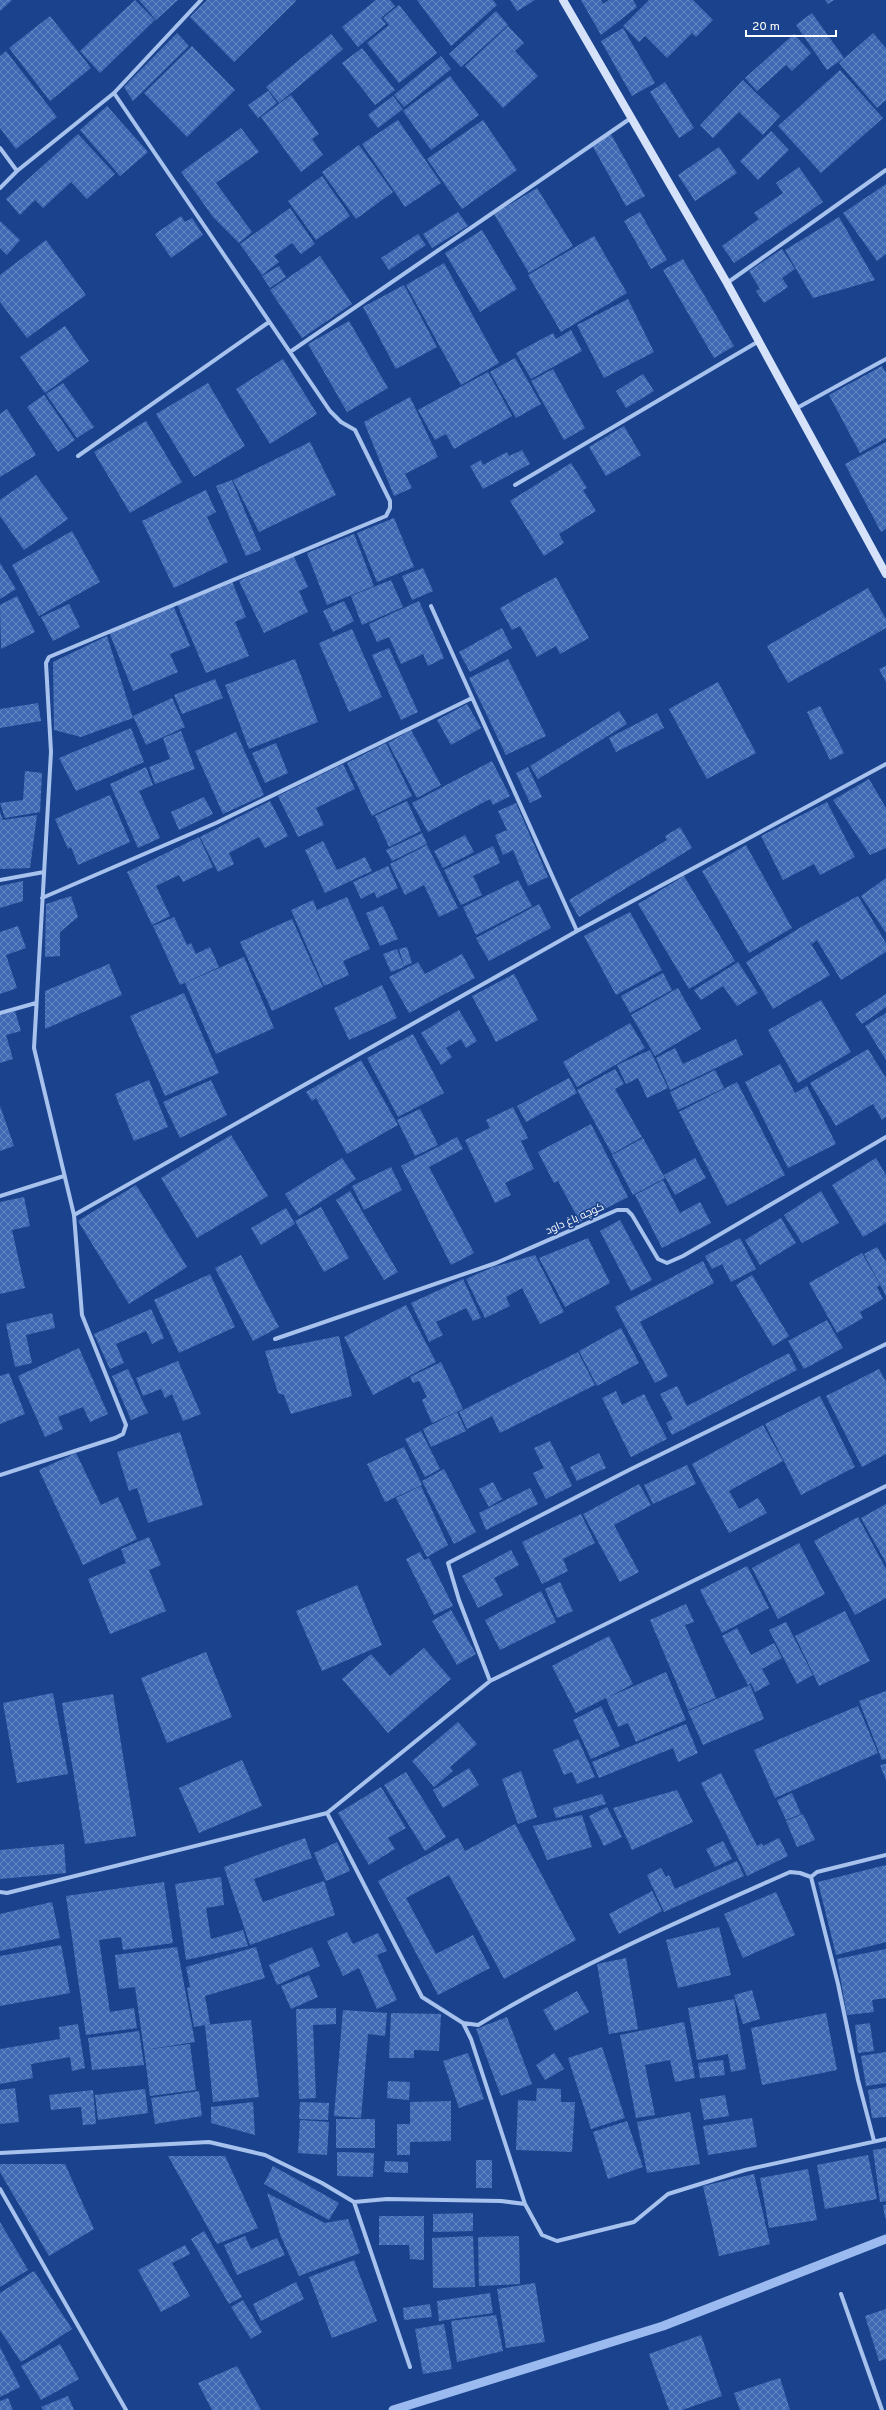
<svg xmlns="http://www.w3.org/2000/svg" width="886" height="2410" font-family="Overpass,Cairo,sans-serif">
	<defs>
		<pattern id="building-cross-hatch" width="8" height="8" patternUnits="userSpaceOnUse"><rect width="8" height="8" fill="#3f6ab3"/><path d="M0 0l8 8M0 8l8-8" fill="none" stroke="#6588c2"/></pattern>
	</defs>
	<rect width="100%" height="100%" fill="#1b438d"/>
	<g fill="none" stroke-linecap="round" stroke-linejoin="round">
		<!-- stream -->
		<path stroke="#9bbbf0" stroke-width="9" d="M393,2410L663,2326L886,2239"/>
	</g>
	<!-- building -->
	<path fill="url(#building-cross-hatch)" d="M0,0H12L0,11Z
		M135,0L155,20L100,73L80,51Z
		M139,0H178L156,20Z
		M207,0H295L296,1L234,62L190,17Z
		M376,0H390L395,6L381,18L386,24L358,47L342,27Z
		M417,0H493L497,5L451,46Z
		M510,0H535L517,11Z
		M581,0H601L603,4L609,0H633L637,7L601,35Z
		M649,0H693L713,20L696,37L692,33L667,58L645,36L639,42L623,26Z
		M825,0H834L828,4Z
		M399,5L437,53L399,83L367,43L389,25L383,18Z
		M496,11L508,25L461,67L449,54Z
		M812,13L844,58L827,70L796,25Z
		M50,16L91,68L50,101L9,48Z
		M508,26L524,43L515,51L538,76L503,108L465,66Z
		M623,28L655,83L632,96L601,41Z
		M177,33L189,46L133,101L124,87Z
		M873,33L886,48V100L877,108L839,63Z
		M331,34L343,49L279,103L266,87Z
		M794,34L811,53L792,71L786,65L757,91L745,78Z
		M192,46L235,90L187,137L144,93Z
		M362,48L395,90L375,105L342,63Z
		M6,51L57,117L16,149L0,128V56Z
		M441,56L451,69L404,107L394,95Z
		M840,70L883,118L821,173L778,126Z
		M450,76L479,115L431,150L403,111Z
		M743,80L780,116L763,135L739,112L713,138L700,125Z
		M665,82L694,128L679,138L650,92Z
		M268,91L277,103L258,118L248,105Z
		M291,95L319,134L312,139L323,155L301,172L261,117Z
		M393,96L403,109L378,128L368,115Z
		M107,106L148,152L120,176L80,130Z
		M398,120L441,183L405,207L362,144Z
		M483,120L517,170L462,209L427,159Z
		M241,128L259,152L216,183L252,232L239,243L213,217L181,172Z
		M771,131L789,150L758,180L740,161Z
		M78,134L115,174L87,199L71,182L43,208L35,200L20,215L6,199Z
		M611,134L645,196L626,206L592,145Z
		M359,145L393,192L356,219L322,172Z
		M719,147L737,173L695,201L678,175Z
		M799,167L823,202L734,263L722,246L759,219L754,213L783,193L776,183Z
		M322,176L350,216L316,240L288,201Z
		M886,184V254L877,261L843,213Z
		M537,188L573,246L529,273L494,214Z
		M290,208L315,244L301,254L292,243L274,256L279,262L262,275L240,244Z
		M458,212L468,226L432,248L423,234Z
		M640,212L667,260L651,269L624,221Z
		M181,216L185,222L192,218L203,235L171,258L155,234Z
		M839,217L875,280L813,298L785,250Z
		M0,221L20,240L7,255L0,248Z
		M482,230L517,289L480,312L445,253Z
		M418,234L426,245L389,270L381,258Z
		M594,236L627,293L561,332L528,275Z
		M46,240L86,295L27,338L0,302V275Z
		M782,249L795,269L782,278L788,287L764,303L756,291L760,289L749,271Z
		M320,256L352,304L302,338L270,290Z
		M683,259L734,346L714,358L663,270Z
		M444,263L499,363L461,385L406,285Z
		M279,266L286,277L270,288L262,276Z
		M404,285L437,347L396,369L363,307Z
		M628,299L654,352L604,378L577,325Z
		M349,321L388,388L347,412L308,344Z
		M65,326L89,361L45,393L20,357Z
		M571,330L582,351L531,379L516,353L553,333L556,339Z
		M515,358L541,404L516,418L490,372Z
		M283,359L317,414L270,444L236,389Z
		M882,366L886,373V438L860,453L829,395Z
		M553,369L585,428L564,440L531,381Z
		M488,372L512,416L454,449L446,434L435,440L418,410Z
		M643,374L654,391L626,408L616,391Z
		M63,383L94,427L77,438L46,394Z
		M208,383L245,446L194,477L156,414Z
		M44,395L75,440L58,452L27,407Z
		M410,397L438,457L405,474L412,488L394,496L364,422Z
		M7,409L36,455L0,477V414Z
		M146,421L182,482L130,513L94,452Z
		M624,426L641,455L606,476L589,447Z
		M310,442L336,495L259,532L233,480Z
		M886,442V529L881,532L845,464Z
		M522,450L530,464L483,489L470,466L481,460L483,465L507,452L509,456Z
		M571,463L587,488L583,490L596,511L559,534L564,543L544,556L510,501Z
		M36,475L68,519L24,550L0,516V500Z
		M232,480L261,550L246,556L216,486Z
		M206,490L216,512L207,517L228,562L174,588L142,521Z
		M394,518L414,567L377,582L357,533Z
		M72,531L100,582L39,616L12,565Z
		M354,534L374,586L327,605L307,553Z
		M293,555L308,587L299,591L308,612L264,633L239,581Z
		M0,563L16,589L0,599Z
		M423,568L433,591L412,600L402,576Z
		M556,577L589,638L560,654L556,646L537,657L520,626L512,630L500,608Z
		M391,580L403,607L362,625L351,596Z
		M232,581L246,617L235,622L249,656L206,673L177,604Z
		M868,588L886,619V628L788,683L767,646Z
		M17,596L35,632L1,649L0,605Z
		M344,601L354,621L333,632L323,611Z
		M419,601L444,658L428,666L423,654L401,664L389,637L377,642L369,624Z
		M69,604L80,627L53,641L41,617Z
		M173,605L190,646L170,654L178,672L133,691L109,632Z
		M502,628L512,648L470,672L459,652Z
		M352,629L382,697L349,712L319,643Z
		M107,636L133,718L81,737L54,730L53,662Z
		M389,648L418,712L401,720L372,655Z
		M295,659L318,722L249,749L225,685Z
		M508,659L546,736L506,755L469,678Z
		M886,666V682L879,669Z
		M215,679L223,698L182,714L174,695Z
		M718,682L756,753L707,779L669,709Z
		M172,698L185,727L146,745L133,716Z
		M38,703L41,721L0,728V709Z
		M467,704L481,728L451,745L437,720Z
		M820,706L844,753L830,760L807,712Z
		M619,711L627,724L538,779L530,766Z
		M657,713L664,728L616,752L609,738Z
		M131,728L144,762L76,791L59,758Z
		M411,730L441,785L417,798L388,743Z
		M181,731L195,769L155,784L149,767L170,759L163,738Z
		M236,732L264,795L223,814L195,751Z
		M276,743L288,773L265,783L252,753Z
		M386,743L412,796L372,816L347,763Z
		M492,761L510,796L493,805L490,799L428,832L412,803Z
		M343,764L355,789L316,808L324,825L298,837L278,796Z
		M146,767L153,785L139,791L160,838L138,848L110,784Z
		M528,767L542,797L530,803L516,773Z
		M25,771L42,773L40,812L5,818L0,803L23,800Z
		M869,779L886,808V848L870,855L833,800Z
		M110,795L130,842L78,865L71,847L68,849L55,819Z
		M204,797L213,814L179,830L171,812Z
		M270,801L288,836L265,848L259,837L229,853L234,864L218,872L200,837Z
		M407,801L421,831L389,847L375,816Z
		M827,802L855,857L820,875L814,864L783,880L761,836Z
		M516,803L548,877L528,886L513,850L503,855L495,835L507,830L498,811Z
		M0,812L3,820L37,815L30,868L0,869Z
		M680,827L692,848L579,917L569,900L667,840L665,836Z
		M422,833L427,844L392,861L386,850Z
		M465,835L474,852L443,868L434,851Z
		M199,837L213,867L183,882L179,875L156,886L170,916L152,925L127,872Z
		M323,841L337,870L365,857L372,871L325,893L305,850Z
		M427,845L458,908L439,917L424,885L405,895L390,864Z
		M746,845L792,928L749,953L702,871Z
		M493,846L500,863L473,876L482,895L461,905L444,870Z
		M388,866L398,888L377,898L374,892L361,899L353,882Z
		M684,876L735,961L689,989L638,904Z
		M886,878V933L861,896Z
		M518,880L532,906L476,935L463,907Z
		M23,881V901L0,908V886Z
		M71,896L78,917L60,932V956L45,957L46,904Z
		M858,896L886,943V952L841,980L817,940L812,944L808,939L830,975L773,1009L746,962L801,927Z
		M347,897L370,949L343,961L349,975L324,986L291,910L313,900L317,910Z
		M539,904L551,928L489,961L476,938Z
		M383,906L398,939L380,946L366,913Z
		M630,912L662,970L616,995L584,936Z
		M174,917L187,945L191,943L196,954L210,947L219,967L180,985L153,926Z
		M292,919L323,987L272,1011L240,942Z
		M18,926L26,948L6,955L17,988L0,994V932Z
		M407,947L412,963L404,966L399,949Z
		M397,949L404,967L391,972L383,954Z
		M462,954L475,978L409,1013L389,977L418,962L425,974Z
		M244,957L274,1028L216,1054L185,983Z
		M738,962L758,993L737,1006L723,986L701,1000L694,990Z
		M109,964L122,995L45,1029V991Z
		M663,973L672,990L630,1013L621,996Z
		M514,974L538,1020L496,1042L472,996Z
		M382,985L397,1018L349,1040L334,1008Z
		M678,988L701,1029L655,1056L631,1015Z
		M184,993L219,1073L165,1096L130,1016Z
		M886,994V1007L862,1024L855,1014Z
		M821,1000L851,1052L798,1083L768,1030Z
		M459,1010L477,1041L466,1048L461,1039L446,1048L452,1057L441,1065L421,1033Z
		M15,1011L21,1031L6,1035L13,1059L0,1063V1015Z
		M886,1013V1060L865,1026Z
		M630,1023L645,1048L577,1087L563,1062Z
		M413,1034L444,1093L398,1117L367,1058Z
		M736,1039L743,1055L670,1090L656,1058L675,1048L683,1064Z
		M868,1049L886,1078V1117L882,1120L873,1104L836,1126L810,1083Z
		M650,1050L668,1088L647,1098L638,1078L626,1084L617,1065Z
		M361,1060L398,1125L347,1154L316,1098L312,1101L306,1092Z
		M780,1064L795,1093L807,1086L836,1144L788,1168L745,1082Z
		M615,1069L624,1084L615,1089L642,1137L612,1154L577,1090Z
		M715,1070L724,1088L678,1110L670,1092Z
		M569,1078L577,1093L526,1122L517,1106Z
		M149,1080L168,1127L134,1141L115,1094Z
		M211,1080L227,1115L180,1138L163,1102Z
		M737,1082L785,1175L727,1206L679,1112Z
		M0,1106L14,1146L0,1151Z
		M513,1107L528,1138L521,1141L534,1169L505,1183L511,1195L495,1203L465,1140L490,1128L486,1120Z
		M420,1109L438,1145L415,1156L397,1120Z
		M591,1124L628,1197L580,1222L558,1181L554,1183L538,1152Z
		M231,1135L268,1196L197,1238L161,1178Z
		M457,1137L463,1149L429,1167L474,1253L451,1265L401,1166Z
		M643,1138L665,1178L633,1195L612,1155Z
		M342,1158L356,1179L299,1216L285,1194Z
		M695,1158L706,1178L675,1195L664,1175Z
		M876,1158L886,1175V1223L863,1237L832,1185Z
		M391,1167L402,1190L364,1210L352,1186Z
		M663,1180L680,1213L700,1202L711,1223L662,1248L635,1195Z
		M136,1185L187,1267L129,1304L78,1221Z
		M350,1191L398,1272L384,1280L336,1200Z
		M821,1191L839,1223L802,1243L784,1215Z
		M24,1197L30,1226L12,1230L25,1288L0,1294V1202Z
		M321,1207L349,1258L324,1272L295,1221Z
		M286,1208L295,1224L261,1245L251,1228Z
		M781,1218L796,1243L760,1265L745,1240Z
		M620,1220L652,1280L631,1291L600,1231Z
		M588,1238L610,1283L565,1307L539,1258Z
		M740,1238L756,1269L731,1282L722,1264L712,1269L705,1256Z
		M877,1247L886,1262V1296L864,1254Z
		M862,1253L880,1285L877,1287L883,1299L860,1312L863,1318L837,1333L809,1283Z
		M241,1255L279,1327L253,1341L215,1268Z
		M535,1255L564,1312L540,1324L522,1288L506,1297L510,1306L485,1318L466,1279L493,1267Z
		M703,1261L714,1283L640,1322L668,1376L655,1383L615,1307Z
		M210,1274L235,1327L179,1353L154,1300Z
		M752,1275L789,1336L773,1346L736,1285Z
		M463,1279L481,1318L473,1321L466,1308L436,1322L443,1335L429,1342L411,1303Z
		M406,1305L436,1362L373,1395L344,1337Z
		M151,1309L164,1338L152,1344L146,1331L116,1344L124,1363L110,1369L94,1334Z
		M52,1313L55,1328L26,1335L32,1363L15,1367L6,1324Z
		M827,1320L843,1348L804,1369L788,1341Z
		M621,1328L639,1363L597,1386L579,1351Z
		M339,1336L352,1396L291,1414L284,1395L278,1393L265,1351Z
		M79,1348L108,1414L90,1422L83,1407L58,1417L63,1429L45,1437L18,1376Z
		M578,1352L595,1385L500,1433L492,1416L467,1429L459,1412Z
		M789,1353L797,1370L672,1435L666,1423L673,1419L660,1394L677,1386L687,1406Z
		M178,1361L201,1414L183,1421L172,1394L165,1398L161,1389L143,1396L136,1378Z
		M441,1362L463,1409L432,1423L422,1400L427,1397L419,1381L413,1383L410,1377Z
		M128,1369L148,1413L131,1420L112,1376Z
		M879,1369L886,1382V1454L862,1467L826,1396Z
		M9,1373L25,1414L0,1424V1376Z
		M616,1391L622,1405L644,1394L667,1439L631,1457L602,1398Z
		M820,1396L855,1467L801,1495L765,1424Z
		M457,1412L466,1431L431,1447L423,1429Z
		M763,1425L783,1461L729,1491L739,1509L758,1498L767,1513L729,1533L692,1464Z
		M421,1431L440,1469L425,1477L405,1439Z
		M180,1432L203,1505L148,1523L137,1488L129,1491L117,1452Z
		M550,1441L572,1486L546,1499L533,1473L544,1468L534,1448Z
		M404,1447L422,1485L385,1502L367,1464Z
		M76,1453L101,1505L118,1497L137,1539L83,1565L39,1470Z
		M599,1453L606,1468L577,1481L570,1467Z
		M687,1465L696,1484L653,1504L644,1485Z
		M444,1469L476,1532L454,1544L422,1481Z
		M493,1482L502,1499L489,1507L479,1489Z
		M639,1484L651,1505L614,1525L639,1572L620,1582L583,1514Z
		M421,1486L448,1545L427,1557L396,1498Z
		M530,1488L538,1504L486,1530L479,1513Z
		M886,1504V1563L861,1518Z
		M581,1514L595,1543L563,1559L568,1571L542,1584L522,1542Z
		M858,1517L886,1569V1598L855,1615L814,1541Z
		M149,1537L161,1565L149,1570L166,1611L110,1634L88,1579L126,1563L121,1549Z
		M799,1543L825,1594L778,1619L752,1568Z
		M511,1550L519,1565L494,1578L503,1595L478,1608L462,1576Z
		M420,1552L424,1560L429,1558L453,1606L434,1615L406,1559Z
		M747,1566L769,1608L722,1633L700,1590Z
		M560,1582L573,1611L557,1618L545,1589Z
		M357,1585L382,1645L322,1671L296,1611Z
		M541,1591L556,1622L500,1650L485,1620Z
		M686,1604L694,1622L685,1625L716,1698L688,1710L650,1620Z
		M451,1610L476,1654L457,1665L432,1621Z
		M845,1611L870,1661L819,1686L795,1636Z
		M786,1622L813,1675L797,1684L769,1630Z
		M737,1628L751,1655L774,1643L782,1658L762,1669L770,1684L755,1692L751,1683L748,1685L722,1636Z
		M609,1636L633,1684L609,1697L666,1672L686,1720L636,1742L628,1723L618,1727L606,1698L576,1713L552,1666Z
		M424,1648L451,1679L388,1733L342,1679L371,1654L390,1676Z
		M206,1652L232,1717L167,1743L141,1678Z
		M750,1685L764,1719L703,1745L688,1711Z
		M886,1691V1759L882,1760L859,1701Z
		M53,1693L68,1774L17,1783L3,1703Z
		M113,1694L136,1836L85,1844L62,1703Z
		M601,1706L620,1746L591,1759L573,1720Z
		M858,1706L878,1753L775,1798L754,1750Z
		M458,1722L477,1744L450,1767L453,1771L434,1787L412,1761Z
		M686,1724L698,1753L678,1762L673,1748L599,1778L592,1762Z
		M578,1739L595,1777L577,1784L572,1772L564,1775L553,1750Z
		M242,1760L262,1806L199,1833L179,1788Z
		M886,1764V1780L880,1765Z
		M469,1768L479,1785L443,1808L433,1790Z
		M521,1771L537,1817L518,1824L502,1779Z
		M406,1772L446,1837L425,1851L384,1785Z
		M721,1773L757,1846L762,1843L763,1846L779,1838L788,1856L747,1876L701,1783Z
		M381,1787L406,1828L388,1838L395,1849L369,1865L338,1813Z
		M677,1790L693,1822L632,1850L613,1808Z
		M792,1793L801,1814L786,1820L777,1800Z
		M602,1794L606,1804L556,1818L553,1808Z
		M607,1807L622,1837L604,1846L589,1816Z
		M803,1814L815,1840L797,1847L786,1821Z
		M582,1815L592,1847L547,1860L533,1826Z
		M515,1824L576,1940L504,1979L449,1875L406,1898L436,1954L473,1935L490,1968L438,1995L378,1881L458,1838L465,1851Z
		M305,1838L312,1858L254,1879L263,1902L324,1881L335,1915L250,1945L224,1867Z
		M723,1841L732,1859L715,1867L706,1849Z
		M337,1842L350,1871L326,1881L314,1853Z
		M64,1844L66,1873L0,1879V1850Z
		M737,1861L744,1876L664,1912L647,1875L661,1868L666,1877L669,1875L675,1889Z
		M886,1865V1942L836,1955L818,1882Z
		M221,1877L224,1905L206,1908L211,1939L243,1930L248,1946L186,1960L175,1884Z
		M164,1882L173,1943L123,1950L121,1937L99,1940L110,2012L134,2008L137,2028L86,2035L66,1896Z
		M652,1891L662,1911L619,1934L609,1914Z
		M776,1892L795,1935L743,1958L724,1914Z
		M52,1902L60,1938L0,1951V1914Z
		M719,1927L731,1975L678,1988L666,1940Z
		M347,1932L353,1944L378,1933L387,1951L377,1955L397,2000L377,2009L359,1968L343,1976L327,1941Z
		M61,1945L70,1993L0,2006V1956Z
		M177,1947L195,2042L144,2050L135,1987L119,1989L115,1955Z
		M256,1947L265,1978L205,1996L210,2024L194,2027L187,1988L190,1987L186,1967Z
		M312,1947L320,1966L277,1985L269,1965Z
		M886,1949V1998L872,2000L874,2012L847,2015L837,1959Z
		M626,1958L638,2029L609,2034L597,1964Z
		M309,1975L318,1997L291,2009L281,1986Z
		M752,1990L760,2019L743,2024L734,1995Z
		M577,1991L589,2012L555,2031L543,2010Z
		M734,1999L746,2069L731,2072L728,2054L697,2060L688,2008Z
		M336,2008V2024L313,2025L316,2098L299,2099L296,2009Z
		M343,2010L387,2013L385,2036L368,2034L361,2118L334,2116Z
		M391,2013L441,2014L439,2051L414,2050V2058H389Z
		M826,2013L837,2070L762,2085L751,2028Z
		M507,2017L532,2084L501,2096L476,2029Z
		M251,2020L259,2097L213,2102L205,2025Z
		M684,2022L695,2078L675,2082L670,2060L645,2065L655,2115L636,2118L620,2035Z
		M870,2023L874,2051L858,2053L855,2025Z
		M78,2024L85,2068L72,2071L70,2057L31,2064L33,2078L0,2084V2049L60,2039L59,2027Z
		M139,2031L144,2065L92,2070L88,2038Z
		M190,2044L196,2090L150,2096L144,2050Z
		M602,2047L625,2118L591,2129L568,2058Z
		M886,2052V2083L866,2086L861,2056Z
		M468,2053L484,2099L459,2108L443,2061Z
		M554,2053L564,2069L545,2080L536,2065Z
		M723,2060L725,2075L700,2078L698,2063Z
		M388,2081L410,2082L409,2100L387,2098Z
		M886,2087V2117L872,2118L868,2090Z
		M15,2088L19,2122L0,2124V2090Z
		M537,2088L561,2089V2102H575L572,2152L516,2150L518,2100L536,2101Z
		M145,2089L148,2113L98,2120L95,2095Z
		M93,2090L96,2124L83,2125L81,2107L51,2110L49,2095Z
		M199,2091L202,2116L155,2124L151,2098Z
		M725,2095L729,2116L704,2120L700,2099Z
		M451,2101V2141L410,2142V2155H397V2124H410V2102Z
		M253,2102L255,2135L211,2123V2107Z
		M300,2102L329,2103L328,2120L299,2119Z
		M690,2112L700,2164L647,2173L637,2122Z
		M752,2118L757,2147L708,2155L703,2126Z
		M336,2119H375V2148H336Z
		M300,2120L329,2122L327,2155L298,2153Z
		M627,2121L643,2167L608,2179L593,2132Z
		M886,2148V2201L880,2202L873,2150Z
		M337,2152L374,2153L373,2177L337,2176Z
		M868,2155L877,2199L825,2209L817,2165Z
		M168,2156H225L258,2228L217,2244Z
		M476,2160H492V2188H476Z
		M385,2161L408,2162V2173L384,2172Z
		M0,2164H65L94,2229L49,2256L0,2172Z
		M273,2166L339,2203L329,2220L264,2184Z
		M808,2169L817,2220L769,2228L760,2178Z
		M754,2174L770,2244L719,2256L703,2186Z
		M267,2193L325,2223L348,2219L360,2253L299,2276L281,2237Z
		M883,2205H886V2218H885Z
		M473,2213V2231L433,2232V2214Z
		M379,2216H424V2260L410,2259L409,2245H379Z
		M0,2222L28,2270L0,2287Z
		M204,2231L242,2297L229,2304L191,2239Z
		M245,2236L251,2249L277,2238L285,2255L237,2275L224,2245Z
		M473,2236L475,2287L433,2288L432,2238Z
		M519,2236L520,2284L479,2286L478,2237Z
		M185,2245L190,2254L172,2263L190,2296L161,2312L138,2270Z
		M354,2260L377,2321L332,2338L309,2277Z
		M34,2271L72,2329L21,2362L0,2330V2293Z
		M296,2282L304,2299L261,2321L253,2304Z
		M535,2283L545,2342L506,2348L497,2289Z
		M490,2293L493,2313L439,2321L437,2301Z
		M243,2300L262,2332L251,2339L231,2307Z
		M430,2304L432,2317L404,2320L403,2308Z
		M886,2309V2359L879,2361L865,2316Z
		M496,2315L503,2351L457,2362L451,2321Z
		M444,2324L452,2369L423,2374L415,2329Z
		M701,2335L722,2396L682,2410H669L649,2354Z
		M60,2344L79,2379L41,2400L21,2366Z
		M0,2347L20,2387L0,2397Z
		M237,2366L261,2410H212L198,2383Z
		M780,2378L790,2410H740L734,2393Z
		M68,2396L74,2410H43L41,2407Z
		M8,2398L13,2410H0V2401Z"/>
	<g fill="none" stroke-linecap="round" stroke-linejoin="round">
		<!-- street -->
		<path stroke="#a8c2ee" stroke-width="4" d="M0,148L17,171
			M0,188L17,171L114,93L201,0
			M727,283L886,170
			M290,352L631,118
			M797,408L886,359
			M78,456L269,322
			M515,485L759,341
			M431,606L577,931
			M0,880L44,872
			M42,898L216,823L472,698
			M0,1013L36,1003
			M0,1196L64,1176
			M74,1215L577,931L886,764
			M275,1339L496,1263L617,1210H627L632,1215L658,1259L667,1263L683,1256L886,1137
			M0,1475L115,1438L123,1434L126,1425L82,1315L74,1215L34,1048L51,752L46,663L49,657L386,516L390,508V501L355,430L341,422L330,411L114,93
			M490,1681L459,1600L448,1563L629,1470L886,1344
			M327,1813L422,1997L463,2023L471,2039L525,2204
			M811,1877L817,1872L886,1855
			M0,1892L7,1893L327,1813L490,1681L886,1486
			M463,2023L478,2025C577,1965 684,1919 790,1872L800,1873L811,1877L838,1984L858,2080L874,2141
			M0,2153L209,2142L265,2155L322,2183L354,2202L387,2199L501,2201L525,2204L542,2235L557,2241L634,2222L668,2194L745,2170L886,2139
			M0,2189L126,2410
			M354,2202L410,2367
			M841,2294L882,2410"/>
		<!-- secondary -->
		<path stroke="#d5e2fa" stroke-width="8" d="M563,0L727,283L886,574"/>
	</g>
	<g text-anchor="middle" dominant-baseline="central" stroke-width="3.5" stroke-linejoin="round" paint-order="stroke">
		<!-- street labels -->
		<g font-size="11" fill="#fff" stroke="#1b438d">
			<text transform="translate(575 1219) rotate(-24)">کوچه باغ داود</text>
		</g>
	</g>
	<!-- scale -->
	<path d="M746 30v6h90v-6" fill="none" stroke="#ffffff" stroke-width="2"/>
	<text x="752" y="30" font-size="12" fill="#ffffff" stroke="#1b438d" stroke-width="3" paint-order="stroke">20 m</text>
</svg>
